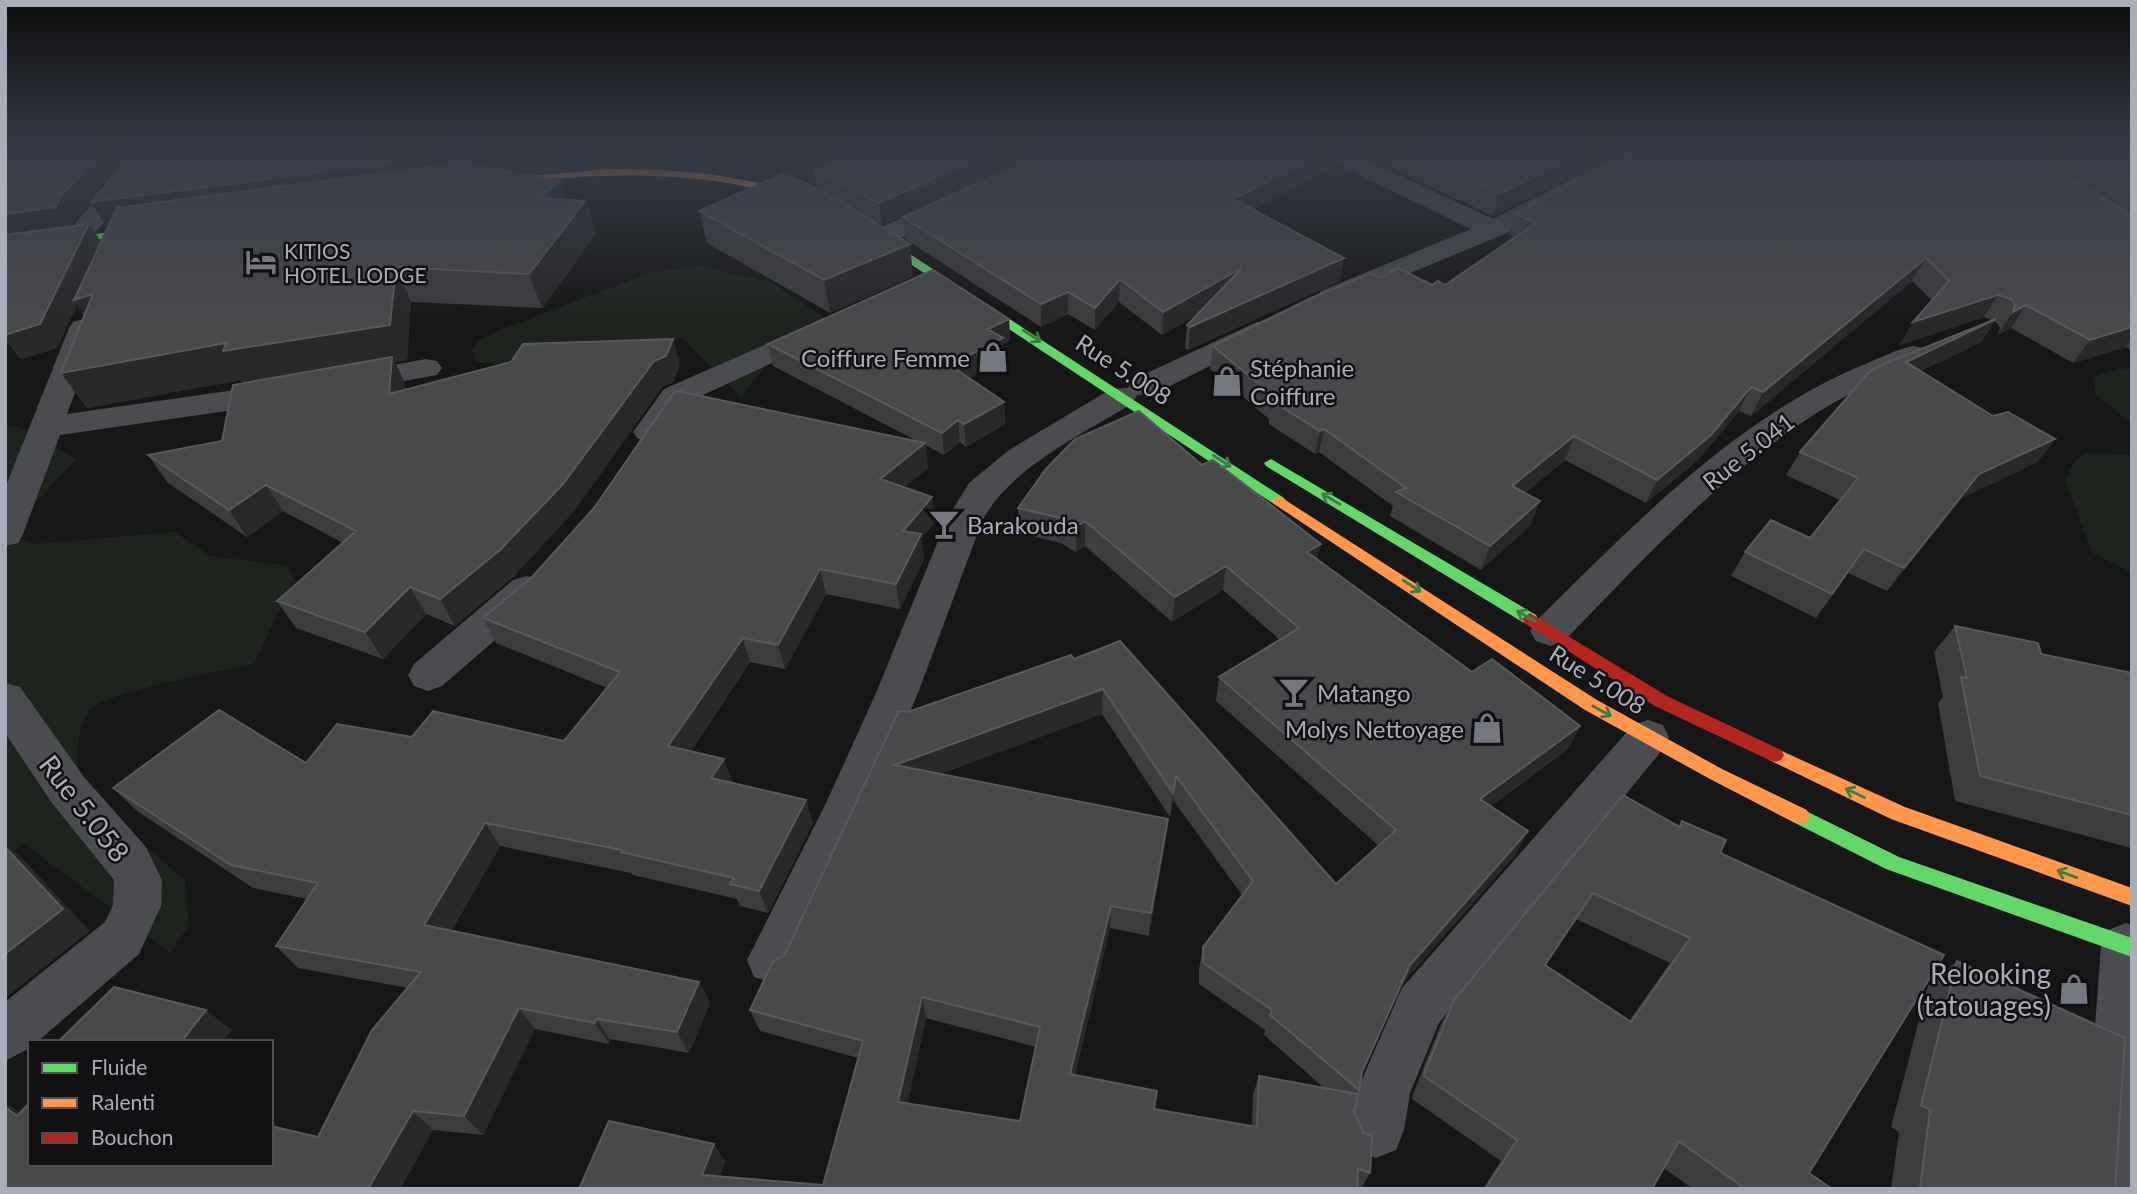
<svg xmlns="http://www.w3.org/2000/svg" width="2137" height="1194" font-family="Lato,sans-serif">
	<rect width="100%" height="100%" fill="#171717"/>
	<!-- green -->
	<path fill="#1d241e" d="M699,266L771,282L832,323L779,348L741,398L683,338L533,370L475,361L473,350L479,340L495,332L650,273Z
		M2119,368L2132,370V423L2096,396L2093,377Z
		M5,424L26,430L76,459L26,513L21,539L36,544L175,532L210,556L289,566L294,580L254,664C225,670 105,692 90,710C74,728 79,765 77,788L185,880L189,925L170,953L24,844L5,856Z
		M2085,453L2132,455V573L2092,552L2065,480L2076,460Z"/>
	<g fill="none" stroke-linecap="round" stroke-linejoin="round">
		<!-- street -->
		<path fill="#4b4c50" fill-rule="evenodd" d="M136,153H161L95,233L86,235L77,233L73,227L77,221Z
			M454,153H479C469,168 461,184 441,179L437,174Z
			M1321,153H1352L1493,219L1624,153H1655L1652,158L1502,235L1331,306L1321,303L1317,297L1321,291L1471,229L1324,158Z
			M950,197L959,199L963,205L959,211L903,237L894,239L885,237L881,231L885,225Z
			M84,319L95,322L99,328L67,414L283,383L294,386L299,393L294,400L283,403L60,435L23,534L18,543L5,546V488L69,328L73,322Z
			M819,321L830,324L834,330L830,336L686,403L662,439L650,442L638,439L633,432L664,389Z
			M1257,322L1268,325L1272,331L1268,337L1154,394L1137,395L1133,403C1083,434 1012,467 983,519L918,693L870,806L790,977L772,983L754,977L747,960L827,801L876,693L947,519L969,483L1009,450L1111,389L1128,388L1132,380Z
			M1913,346L1924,348L1928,355L1924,362C1888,378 1851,391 1818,412C1721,474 1643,560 1564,641L1550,646L1536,641L1530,631L1536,621C1634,525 1731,422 1858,367C1876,360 1894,350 1913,346Z
			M426,359L437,361L442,368L437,375L349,391L338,389L333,382L338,375Z
			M527,576L541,580L546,590L541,600L442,686L428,691L414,686L408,675L414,664L513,580Z
			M5,683L20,687L84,777L146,847L162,880L161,906L139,954L37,1042H30V1048L5,1061V1002L105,922L113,905L114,880L52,803L5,733Z
			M1648,720L1663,725L1669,737L1663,749L1439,1023L1410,1093L1404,1130L1396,1150L1376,1158L1356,1150L1348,1130L1356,1093L1402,988L1633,725Z
			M2126,923L2132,925V1189H2083L2101,946L2108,930Z"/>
		<!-- fast -->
		<path fill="#63d668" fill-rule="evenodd" d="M156,226L161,229L160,231L5,252V246Z
			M862,228H870L1284,498L1286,501L1284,504H1274L862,232Z
			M1271,459L1536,615L1538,619L1536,623H1524L1266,466L1264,463Z
			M1800,808L1899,857L2132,938V957L1886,869L1793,822L1791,816L1793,810Z"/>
		<!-- slow -->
		<path fill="#ff974d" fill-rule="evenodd" d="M609,169C669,169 728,173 785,190C795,193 807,195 815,201L810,204C782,197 755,187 727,183C646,170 566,176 486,186L481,183L486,180Z
			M1279,496L1597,700L1722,769L1807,810L1809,816L1807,822L1800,824L1793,822L1710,779L1585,710L1274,504L1272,501L1274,498Z
			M1775,748L1905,807L2132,888V906L1891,819L1769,760L1766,755L1769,750Z"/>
		<!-- jam -->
		<path fill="#b3261e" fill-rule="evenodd" d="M1530,613L1667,696L1781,750L1784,755L1781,760L1775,762L1769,760L1655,706L1524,623L1522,619Z"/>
	</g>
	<!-- wall -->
	<path fill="#3d3d3f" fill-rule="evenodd" d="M5,153L360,155L402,171L568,200L585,201L596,234L542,308L411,302L407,360L395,362L405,384V390L680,365L673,382L662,387L574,511L513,577L455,626L426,614L383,659L296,628L277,601L343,543L283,511L247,537L167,482L148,455L222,441L243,383L240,380L87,408L61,373L84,315L77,304L57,348L21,359L5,339ZM119,170L91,202L105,225L110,224L101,242L73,226L75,219Z
		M1038,153L882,225L862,214L913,276L830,313L707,243L699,211L817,189L814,170Z
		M1044,153H1337L1335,166L1253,210L1340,281L1188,350L1185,348L1187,325L1197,315L1162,335L1119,302L1095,330L1068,314L1041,327L905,239L903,217Z
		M1358,153H1619L1493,216Z
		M2053,153H2132V351L2126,347L2073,363L2011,328L1997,335L2000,328L1995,321L1981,342L1921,371L1993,416L2055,439L2037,462L1962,498L1887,591L1848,573L1816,618L1731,576L1745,552L1810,538L1840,500L1786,475L1800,452L1993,321L1984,317L1899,345L1932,300L1912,281L1751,416L1739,411L1699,459L1646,503L1565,460L1525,493L1531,525L1481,570L1390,516L1393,506L1319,452L1315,454L1269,424V419L1210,369L1213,346L1381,278L1432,285H1445L1515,238L1509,234L1515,213L2051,165L2055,168L2049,159Z
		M1009,319L1010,341L1003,344L1004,360L969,378L1004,402L1005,424L966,447L960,442L944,455L925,445L928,468L904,487L935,522L921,538L924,559L900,609L826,594L785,669L750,662L691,751L733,783L806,800L813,823L768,913L740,906L737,899L633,875L631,873L500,846L451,931L699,982L710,1003L689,1053L610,1039L609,1044L535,1029L483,1135L433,1130L400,1189H5V1103L20,1113L318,1137L408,988L298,968L276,946L307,899L253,888L137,811L113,788L306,763L412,737L564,741L607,688L496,643L483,618L919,442L773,366L768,344Z
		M1202,465L1317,560L1472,672L1580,726L1567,750L1491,806L1528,831L1516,854L1400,986L1362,1072L1357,1094L1354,1112L1370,1173L1361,1189H579L714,1144L725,1162L720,1176L823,1185L858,1058L760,1031L750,1010L784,956L908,712L1074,659L1336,884L1379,846L1216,701L1219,677L1280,640L1223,590L1172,622L1085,546L1076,552L1061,543L1019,533L1018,508ZM1102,714L1170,817L1173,800L1242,895L1203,947L1199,969V984L1265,1030L1264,1035L1324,1088L1259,1076L1253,1095L1252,1126L1154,1109L1075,1075L1110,928L1149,936L1165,843L1168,819L940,774ZM926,1018L1036,1047L1020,1121L907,1103Z
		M1955,626L2041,654L2132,673V850L2131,848L1955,801L1938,703L1943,697L1934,652Z
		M1682,821L1720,853L1809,1173L1832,1189H1693L1664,1168L1652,1189H1483L1501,1161L1412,1099L1413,1094L1441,1024L1454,1000L1678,826ZM1576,919L1670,963L1629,1021L1545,966Z
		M1957,961L2115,1189H1891L1899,1132L1891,1127L1928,986Z"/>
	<!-- shaded-wall -->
	<path fill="#29292a" d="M101,153H134L75,219L71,229L5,239V214L60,197Z
		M348,153H360L359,167L398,162L407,183L105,225L91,202Z
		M991,153H1038L882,225L879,203Z
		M1324,153H1337L1335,166L1231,221L1233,199Z
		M1583,153H1619L1493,216L1499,194Z
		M561,181L572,214L538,198Z
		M585,201L596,234L542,308L529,274Z
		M89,224L104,246L93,294L98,334L77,304L57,348L21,359L5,339V335Z
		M910,244L913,276L830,313L824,280Z
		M1344,258L1340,281L1188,350L1190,327Z
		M1926,258L1912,281L1751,416L1763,392Z
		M396,267L411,302L407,360L395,362L405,384L403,420L245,386L240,380L87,408L61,373Z
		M1242,268L1240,290L1162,335L1163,312Z
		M1120,279L1119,302L1095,330V308Z
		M1068,292V314L1041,327V304Z
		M1998,295L1984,317L1899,345L1913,322Z
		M2026,305L2011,328L1997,335L2013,312Z
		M1009,319L1010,341L1003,344L1004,360L952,387L950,365L988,329Z
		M1996,319L1981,342L1892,385L1906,362Z
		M2132,327V339L2126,347L2073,363L2090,340Z
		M673,339L680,365L673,382L662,387L574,511L513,577L455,626L440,599Z
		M1751,387L1739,411L1699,459L1646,503L1657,480Z
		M1004,402L1005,424L966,447L964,424Z
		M958,420L960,442L944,455L942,433Z
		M1324,429L1319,452L1315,454L1320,431Z
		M1574,436L1565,460L1504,510L1512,486Z
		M2055,439L2037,462L1962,498L1887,591L1904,568L1979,474Z
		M925,443L928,468L883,504L880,479Z
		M266,485L283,511L247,537L229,510Z
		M932,497L935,522L921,538L924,559L900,609L896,584L903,531Z
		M1540,501L1531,525L1481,570L1490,546Z
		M1085,521V546L1076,552V527Z
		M1321,544L1315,568L1307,552Z
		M1226,566L1223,590L1172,622L1175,597Z
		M820,569L826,594L785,669L778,645Z
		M410,587L426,614L383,659L365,632Z
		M743,638L750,662L678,770L668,746Z
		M1103,689L1102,714L900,789L895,765Z
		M1580,726L1567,750L1469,822L1480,799Z
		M724,759L733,783L711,778Z
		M1176,776L1173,800L1170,817L1173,793Z
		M806,800L813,823L768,913L759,891Z
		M1168,819L1165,843L1149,936L1151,913Z
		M485,823L500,846L441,947L424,925Z
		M1528,831L1516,854L1400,986L1410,965Z
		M5,844L19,855L90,931L5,998Z
		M1111,906L1110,928L1070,1094V1074Z
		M699,982L710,1003L689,1053L677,1032Z
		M922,997L926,1018L904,1121L898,1102Z
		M519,1008L535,1029L483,1135L464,1116Z
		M206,1010L232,1030L223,1042H181Z
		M596,1019L610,1039L609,1044L595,1023Z
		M5,1103L30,1120L17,1116L5,1107Z
		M413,1111L433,1130L400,1189H368Z
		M714,1144L725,1162L715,1189L702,1175Z"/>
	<!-- building -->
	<path fill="#49494c" stroke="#58595d" stroke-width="2" fill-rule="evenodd" d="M5,153H101L60,197L56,207L5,214Z
		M133,153H349L398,162L91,202Z
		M853,153H991L879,203L814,170Z
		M1044,153H1324L1233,199L1344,258L1190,327L1187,325L1242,268L1163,312L1120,279L1095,308L1068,292L1041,304L903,217Z
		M1408,153H1583L1499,194Z
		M1634,153H2039L2051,165L2132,216V327L2090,340L2026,305L2013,312L2015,305L2011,299L1998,295L1913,322L1949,281L1926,258L1763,392L1751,387L1711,435L1657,480L1574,436L1512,486L1540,501L1490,546L1396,492L1406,488L1324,429L1320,431L1272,401L1276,398L1213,346L1309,299L1371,273L1381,278L1398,268L1432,285L1438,281L1445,285L1536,223L1515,213Z
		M2076,153H2132V187Z
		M461,163L561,181L538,198L585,201L529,274L396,267L390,325L223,351L226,343L61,373L93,294L74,300L117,208Z
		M785,173L839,200L910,244L824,280L699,211Z
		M89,224L40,324L5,335V235Z
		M933,270L1009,319L988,329L1003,338L950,365L1004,402L964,424L958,420L942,433L768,344Z
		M1996,319L1906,362L1993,416L2008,412L2055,439L1979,474L1904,568L1864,549L1832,594L1745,552L1771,520L1810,538L1858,478L1800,452L1870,371L1889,362Z
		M673,339L666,356L654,361L563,484L500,550L440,599L410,587L365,632L277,601L356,531L266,485L229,510L148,455L222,441L233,385L392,357L389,394L511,362L523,344Z
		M677,391L925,443L880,479L932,497L903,531L921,534L896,584L820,569L778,645L743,638L668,746L724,759L711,778L806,800L759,891L730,884L734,878L621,852L622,850L485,823L424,925L699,982L677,1032L596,1019L595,1023L519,1008L464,1116L413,1111L368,1189H8L5,1188V1107L17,1116L30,1102V1164H271V1126L318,1137L372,1030L421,972L276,946L318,883L231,865L113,788L219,710L306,763L337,724L412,737L433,711L564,741L620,672L483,618L533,576L594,508L673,394Z
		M1139,411L1202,465L1213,460L1321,544L1307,552L1472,672L1492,659L1580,726L1480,799L1528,831L1410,965L1362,1072L1359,1090L1270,1015L1272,1010L1203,963V947L1253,881L1176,776L1173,793L1103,689L895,765L1168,819L1151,913L1111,906L1070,1074L1157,1091L1154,1109L1257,1127L1259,1076L1358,1094L1354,1112L1363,1132L1372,1137L1370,1173L1358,1169L1357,1189H579L609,1121L714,1144L702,1175L823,1185L863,1041L750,1010L773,961L784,956L899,711L908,712L1071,655L1074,659L1120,641L1336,884L1396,830L1219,677L1299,628L1226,566L1175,597L1085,521L1076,527L1061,518L1018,508L1046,469L1075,439ZM922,997L1040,1027L1020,1121L898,1102Z
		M1955,626L2038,643L2041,654L2132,673V815L1980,776L1961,677L1967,678Z
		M1623,795L1680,827L1682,821L1726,840L1720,853L1944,955L1809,1173L1832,1189H1739L1741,1186L1679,1141L1652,1189H1485L1517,1140L1424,1076L1425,1071L1454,1000ZM1593,893L1690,938L1631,1022L1545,965Z
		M5,847L63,909L5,954Z
		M1957,961L2125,1038L2115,1189H1920L1930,1110L1921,1105Z
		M114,987L206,1010L181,1042H58Z"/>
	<!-- one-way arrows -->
	<defs><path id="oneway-shaft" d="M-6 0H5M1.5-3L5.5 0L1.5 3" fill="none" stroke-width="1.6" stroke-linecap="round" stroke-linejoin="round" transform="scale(1.75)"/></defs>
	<g stroke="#3e7d42">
		<use href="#oneway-shaft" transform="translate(1032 336) rotate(33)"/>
		<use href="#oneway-shaft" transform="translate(1222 461) rotate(33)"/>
		<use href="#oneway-shaft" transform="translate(1331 499) rotate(-149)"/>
		<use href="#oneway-shaft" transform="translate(1412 586) rotate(33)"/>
		<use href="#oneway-shaft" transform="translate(1526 616) rotate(-149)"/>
		<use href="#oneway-shaft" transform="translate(1602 711) rotate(29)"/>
		<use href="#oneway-shaft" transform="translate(1855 793) rotate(-155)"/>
		<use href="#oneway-shaft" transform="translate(2067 874) rotate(-160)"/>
	</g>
	<!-- sky -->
	<linearGradient id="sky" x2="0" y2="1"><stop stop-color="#0d0d0d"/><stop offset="0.48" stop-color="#363c47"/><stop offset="1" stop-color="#363c47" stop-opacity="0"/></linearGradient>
	<rect width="2137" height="320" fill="url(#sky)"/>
	<!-- icons -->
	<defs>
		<symbol id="hotel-bare" viewBox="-9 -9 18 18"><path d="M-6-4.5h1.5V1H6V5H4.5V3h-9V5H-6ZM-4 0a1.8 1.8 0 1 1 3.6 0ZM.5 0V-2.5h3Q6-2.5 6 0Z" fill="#757880" stroke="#111113" stroke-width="2.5" paint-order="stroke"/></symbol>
		<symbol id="shop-bare" viewBox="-9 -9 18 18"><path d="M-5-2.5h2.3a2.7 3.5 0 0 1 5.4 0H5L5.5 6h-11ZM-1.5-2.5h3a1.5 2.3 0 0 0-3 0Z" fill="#757880" stroke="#111113" stroke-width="2.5" paint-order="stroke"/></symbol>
		<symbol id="bar-bare" viewBox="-9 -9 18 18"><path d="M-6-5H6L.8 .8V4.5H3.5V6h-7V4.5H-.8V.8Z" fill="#757880" stroke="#111113" stroke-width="2.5" paint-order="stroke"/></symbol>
	</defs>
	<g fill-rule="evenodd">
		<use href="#hotel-bare" x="239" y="240" width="44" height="44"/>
		<use href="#shop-bare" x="971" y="335" width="44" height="44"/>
		<use href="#shop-bare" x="1205" y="359" width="44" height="44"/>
		<use href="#bar-bare" x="922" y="502" width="44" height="44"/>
		<use href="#bar-bare" x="1272" y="670" width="44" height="44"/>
		<use href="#shop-bare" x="1465" y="706" width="44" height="44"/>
		<use href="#shop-bare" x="2052" y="967" width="44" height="44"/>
	</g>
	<g text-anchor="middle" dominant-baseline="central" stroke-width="5" stroke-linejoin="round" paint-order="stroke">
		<!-- far-poi labels -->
		<g font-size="21" fill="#a8adb8" stroke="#111113" text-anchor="start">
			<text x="284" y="250">KITIOS<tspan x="284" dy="24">HOTEL LODGE</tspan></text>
		</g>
		<!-- poi labels -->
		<g font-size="24" fill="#a8adb8" stroke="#111113" text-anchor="start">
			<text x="970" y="357" text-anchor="end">Coiffure Femme</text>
			<text x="1250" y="367">Stéphanie<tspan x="1250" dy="28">Coiffure</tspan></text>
			<text x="967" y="524">Barakouda</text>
			<text x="1317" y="692">Matango</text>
			<text x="1464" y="728" text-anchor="end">Molys Nettoyage</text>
		</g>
		<!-- street labels -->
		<g font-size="24" fill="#a8adb8" stroke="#111113">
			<text transform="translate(1124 369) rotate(33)">Rue 5.008</text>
			<text transform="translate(1748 451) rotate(-38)">Rue 5.041</text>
			<text transform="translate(1598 679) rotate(32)">Rue 5.008</text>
		</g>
		<!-- near-street labels -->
		<g font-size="28" fill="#a8adb8" stroke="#111113">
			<text transform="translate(85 808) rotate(52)">Rue 5.058</text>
		</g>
		<!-- near-poi labels -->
		<g font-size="28" fill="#a8adb8" stroke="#111113" text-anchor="end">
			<text x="2051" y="973">Relooking<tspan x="2051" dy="32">(tatouages)</tspan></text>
		</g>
	</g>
	<!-- border -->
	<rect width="2137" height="1194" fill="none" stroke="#a8adb8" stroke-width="14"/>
	<!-- legend -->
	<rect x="28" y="1040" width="245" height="126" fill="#111113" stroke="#4d4f55" stroke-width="2"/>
	<rect x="42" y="1063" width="35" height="10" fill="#63d668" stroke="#4d4f55" stroke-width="2"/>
	<text x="91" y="1075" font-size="21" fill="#a8adb8">Fluide</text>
	<rect x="42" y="1098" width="35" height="10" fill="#ff974d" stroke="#4d4f55" stroke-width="2"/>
	<text x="91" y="1110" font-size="21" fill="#a8adb8">Ralenti</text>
	<rect x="42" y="1133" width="35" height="10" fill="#b3261e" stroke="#4d4f55" stroke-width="2"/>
	<text x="91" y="1145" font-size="21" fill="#a8adb8">Bouchon</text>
</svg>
